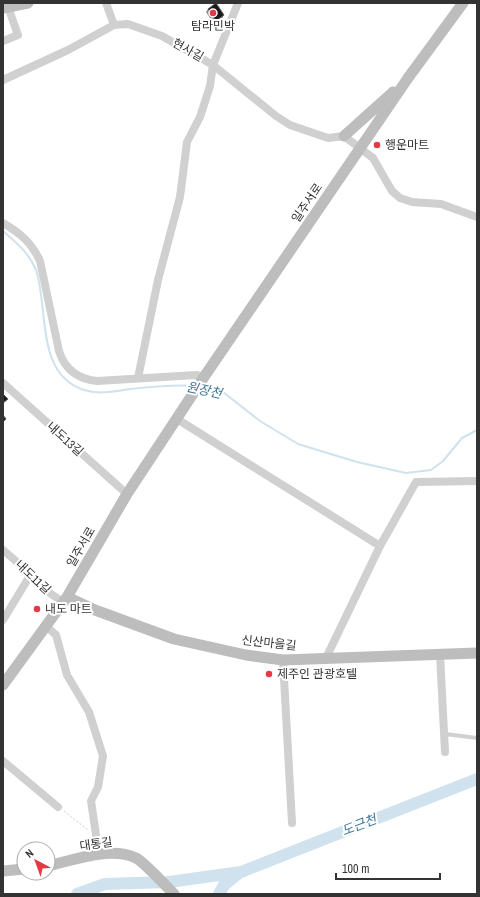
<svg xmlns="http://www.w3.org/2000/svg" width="480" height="897" font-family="'Archivo Narrow','Noto Sans KR',sans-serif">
	<rect width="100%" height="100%" fill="#fff"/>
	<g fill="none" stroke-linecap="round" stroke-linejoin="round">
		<!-- stream -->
		<path stroke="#cfe2ee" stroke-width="2" d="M3,231C17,243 29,253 36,270C49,309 35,374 84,390C99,395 115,391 130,389C150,387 172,384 193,386
			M202,387L223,392L260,421L298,444L357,462L406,473L431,470L443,461L462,438L477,430"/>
		<!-- river -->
		<path stroke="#cfe2ee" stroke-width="12" d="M77,894L105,884L169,882L241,872L477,779
			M219,894L224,885L240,872"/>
		<!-- path -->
		<path stroke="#cdcdcd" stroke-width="1" stroke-dasharray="2 2" stroke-linecap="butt" d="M64,811L88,830"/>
		<!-- lane -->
		<path stroke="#d0d0d0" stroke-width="4" d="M445,734L477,738"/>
		<!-- street -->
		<path stroke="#d0d0d0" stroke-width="8" d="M106,3L114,25
			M3,41L18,35L8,7
			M3,80L68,50L114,25L128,24L162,36L213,65L276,116L290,125L328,138L344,136L373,158L392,191L400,198L412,202L441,204L477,217
			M3,223C20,233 32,243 40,261L59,351C65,370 78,379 97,381L196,375L204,377
			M138,378L158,280L180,197L187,142L200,117L210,86L213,65L238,3
			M3,383L127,494
			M177,419L380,546
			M3,550L31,574L51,594L63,602
			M3,620L31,574
			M46,626L56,635L67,675L89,712L103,756L98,787L91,801L99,855
			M440,654L445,752
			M326,658L380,546L416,482L477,481
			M283,660L292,823
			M3,761L58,807"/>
		<!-- secondary -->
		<path stroke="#bdbdbd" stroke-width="11" d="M3,8L28,3
			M344,136L393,92
			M67,597L95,610L174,639L246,655L283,660L477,653
			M3,685L67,597L127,494L204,377L408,78L463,3
			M48,866C74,860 110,846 136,858C144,862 166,886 174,894
			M3,871L24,869"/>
	</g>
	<!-- wall -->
	<path fill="#8c8c8c" d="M208,9L222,18L214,24L206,12Z"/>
	<!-- shaded-wall -->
	<path fill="#5f5f5f" d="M224,15L222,18L214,24L216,21Z"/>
	<!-- building -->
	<path fill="#1a1a1a" stroke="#5f5f5f" d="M216,3L224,15L216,21L208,9Z
		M3,394L8,399L3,403Z
		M3,415L6,419L3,422Z"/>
	<!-- markers -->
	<g fill="#e63946" stroke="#fff" stroke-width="1.5">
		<circle cx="213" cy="13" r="4"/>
		<circle cx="377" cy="145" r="4"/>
		<circle cx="37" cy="609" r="4"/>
		<circle cx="269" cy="674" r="4"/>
	</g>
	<g text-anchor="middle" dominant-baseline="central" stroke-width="4" stroke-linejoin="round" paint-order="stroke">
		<!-- poi labels -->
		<g font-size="12" fill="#333" stroke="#fff" text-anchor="start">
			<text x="213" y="26" text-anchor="middle">탐라민박</text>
			<text x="385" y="145">행운마트</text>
			<text x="45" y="609">내도 마트</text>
			<text x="277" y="674">제주인 관광호텔</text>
		</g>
		<!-- street labels -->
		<g font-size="12" fill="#333" stroke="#fff">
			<text transform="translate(188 50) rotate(29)">현사길</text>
			<text transform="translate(307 203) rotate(-56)">일주서로</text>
			<text transform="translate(65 439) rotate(42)">내도13길</text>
			<text transform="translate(81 547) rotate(-60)">일주서로</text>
			<text transform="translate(33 577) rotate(43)">내도11길</text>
			<text transform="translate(269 643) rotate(6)">신산마을길</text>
			<text transform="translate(96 844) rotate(-8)">대통길</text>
		</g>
		<!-- water labels -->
		<g font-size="13" font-style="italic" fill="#3f7597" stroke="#fff">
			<text transform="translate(204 390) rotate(12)">원장천</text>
			<text transform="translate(359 825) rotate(-21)">도근천</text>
		</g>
	</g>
	<!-- border -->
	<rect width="480" height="897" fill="none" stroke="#333333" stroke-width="8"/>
	<!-- north arrow -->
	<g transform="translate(36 861) rotate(319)"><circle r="19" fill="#ffffff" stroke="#adadad"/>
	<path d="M0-3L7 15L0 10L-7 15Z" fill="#e63946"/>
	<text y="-6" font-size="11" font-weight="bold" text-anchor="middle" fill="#333333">N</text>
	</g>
	<!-- scale -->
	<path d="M336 873v6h104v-6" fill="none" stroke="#333333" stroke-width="2"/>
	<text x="342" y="873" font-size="12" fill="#333333" stroke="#ffffff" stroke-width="3" paint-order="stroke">100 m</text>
</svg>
